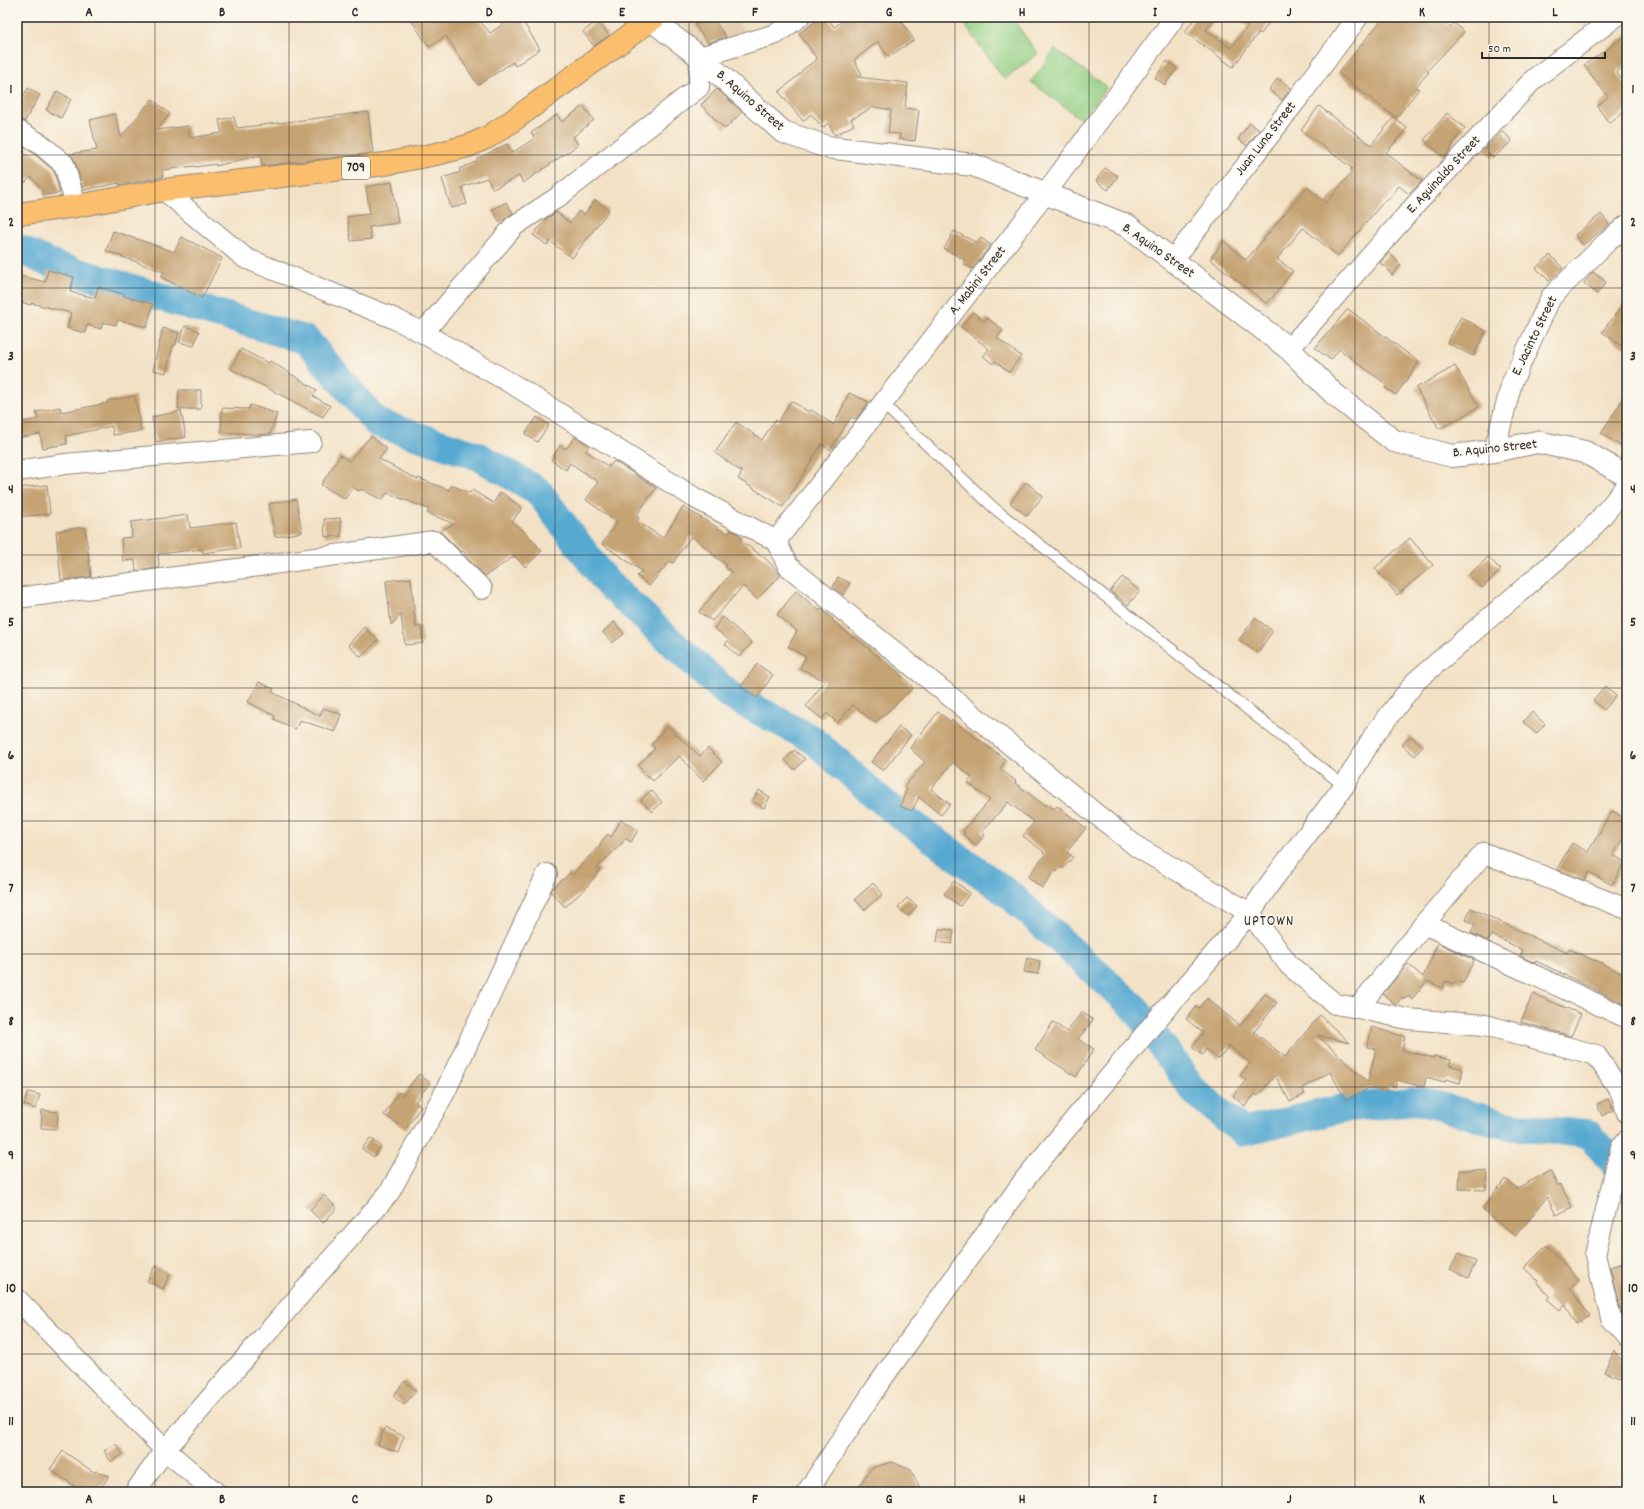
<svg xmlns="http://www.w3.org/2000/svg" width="1644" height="1509" font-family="Dekko,sans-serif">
	<rect width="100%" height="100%" fill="#fbf7ec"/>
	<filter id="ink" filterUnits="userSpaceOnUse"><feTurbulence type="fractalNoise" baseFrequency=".025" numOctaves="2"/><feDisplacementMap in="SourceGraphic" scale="8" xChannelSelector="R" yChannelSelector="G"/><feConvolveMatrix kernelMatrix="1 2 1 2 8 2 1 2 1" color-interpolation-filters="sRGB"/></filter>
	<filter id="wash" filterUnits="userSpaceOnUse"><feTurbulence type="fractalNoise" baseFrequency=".012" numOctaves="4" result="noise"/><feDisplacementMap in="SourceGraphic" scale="16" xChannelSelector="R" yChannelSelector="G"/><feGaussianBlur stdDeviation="0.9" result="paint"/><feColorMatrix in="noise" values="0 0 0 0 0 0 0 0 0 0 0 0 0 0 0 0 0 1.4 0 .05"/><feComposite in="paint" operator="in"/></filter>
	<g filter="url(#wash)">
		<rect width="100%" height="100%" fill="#f3e1c5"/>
		<!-- built -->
		<path fill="#e5d0b5" d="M681,17H733L749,37L705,52L678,19Z"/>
		<!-- green -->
		<path fill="#93cf84" stroke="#5f7d58" d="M961,17H1011L1038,54L1004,79L960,18Z
			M1055,49L1107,87L1082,120L1031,82Z"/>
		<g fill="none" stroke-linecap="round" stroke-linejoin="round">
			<!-- river -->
			<path stroke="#56a9d1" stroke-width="29" d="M17,248L56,266L306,340L377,423L478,456L538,491L608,584L729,695L812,739L890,808L1010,895L1135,1008L1195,1092L1243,1132L1344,1108L1420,1101L1511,1126L1589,1134L1627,1178"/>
		</g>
		<g id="blocks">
			<!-- building -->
			<path fill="#c6a373" d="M409,17H476L490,33L514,17H520L540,49L515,66L513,62L478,85L446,36L429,47Z
				M706,17H712L726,37L708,43L695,25Z
				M822,17H827L834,27L848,17H899L914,40L888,57L878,42L854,60L862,74L857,77L908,83L905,108L919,110L915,141L899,139L900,134L888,133L891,110L874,107L851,119L854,125L835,135L828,123L823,128L811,114L803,121L779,92L802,72L801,71L817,59L799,33Z
				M1196,17H1216L1206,30L1231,48L1248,26L1236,17H1273L1261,34L1259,32L1233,67L1185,32Z
				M1384,17H1436L1450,27L1454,23L1464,32L1427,71L1429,72L1416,87L1419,89L1396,118L1338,73Z
				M597,21L609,35L594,46L583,32Z
				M1627,35V64L1616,72L1627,87V110L1609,123L1597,106L1608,97L1584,65Z
				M1167,61L1177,68L1165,85L1155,78Z
				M1278,78L1291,88L1282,100L1269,90Z
				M28,88L40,95L25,121L17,119V107Z
				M717,89L742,112L725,129L701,105Z
				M57,91L71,99L61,118L46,110Z
				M152,99L170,114L157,130L188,126L190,138L222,133L219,120L234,117L237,128L368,112L373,153L262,166L261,155L216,166V164L195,167V166L162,170L163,177L119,185V183L83,190L75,161L70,154L97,150L90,120L115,114L121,137Z
				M583,106L594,120L573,137L578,145L523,183L519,176L493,189L487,178L462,187L467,204L451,208L442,178L461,172L459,169L478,161L477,159L507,144L512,153L535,138L531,133L557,115L562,122Z
				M1319,106L1371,145L1394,117L1407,128L1386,153L1422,181L1409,194L1399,186L1388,200L1386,199L1338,256L1303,228L1277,259L1293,271L1267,304L1210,259L1224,241L1246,260L1307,187L1326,203L1352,172L1350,170L1352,168L1301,130Z
				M1447,113L1465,128L1452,144L1454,145L1444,157L1424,140Z
				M1250,123L1259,130L1247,146L1238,139Z
				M1503,131L1512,141L1493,158L1484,149Z
				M17,143L32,152L54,171L60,193L43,195V190L31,177L17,191Z
				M1105,168L1118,176L1108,190L1096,181Z
				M392,182L398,223L369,227L371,239L351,241L347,217L370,214L366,187Z
				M595,200L609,210L572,258L550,241L547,245L533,235L546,219L556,212L570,223L579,211L584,215Z
				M506,202L513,213L500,222L492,210Z
				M1601,214L1609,224L1583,245L1575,235Z
				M113,231L174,252L182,237L222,258L202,298L161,277L164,272L106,251Z
				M954,231L977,243L981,238L991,245L972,269L963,263L965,260L944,249Z
				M1389,253L1401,265L1392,275L1380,263Z
				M1550,255L1563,268L1549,281L1536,268Z
				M48,270L74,277L70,292L95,298L98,287L124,294V296L153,304L147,327L118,320L116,325L103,322L101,329L87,325L85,333L67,328L71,313L31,303V305L17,301V275L45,282Z
				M1593,272L1606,282L1597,294L1584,283Z
				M1627,299V350L1602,332Z
				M1348,309L1419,362L1396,395L1385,388L1387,385L1339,349L1331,360L1315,348Z
				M973,312L984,321L987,318L1003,330L997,338L1021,356L1009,372L995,361L993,364L983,356L989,349L961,327Z
				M1461,317L1486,331L1473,356L1447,343Z
				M185,326L199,331L194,346L179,342Z
				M163,328L179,333L175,346L173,345L166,373L153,370Z
				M241,349L268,363L270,361L317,390L313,396L330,406L323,417L231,369Z
				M1455,366L1479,407L1439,429L1416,388Z
				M179,390H201V409H178Z
				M849,393L869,402L856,419L851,417L830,450L822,444L783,507L738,479L742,472L715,453L736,422L762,440L775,420L778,422L791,401L809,412L811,410L834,425Z
				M1627,393V450L1601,433Z
				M135,396L141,431L113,435L112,426L66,436L67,444L43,448L40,434L17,438V423L38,419L36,412L60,407L61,412L108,403L107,401Z
				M250,405L277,414L270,434L256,435L251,434L221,432L222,408L249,409Z
				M181,411L186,437L156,442L152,417Z
				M537,417L549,425L537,442L525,434Z
				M371,436L387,449L379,459L418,480V478L449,490L451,485L470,493L472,490L493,503L501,492L522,508L512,522L525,532L542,551L525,567L515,556L485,576L470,561L463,551L461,552L440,531L454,524L427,513L429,509L387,493L382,500L361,489L359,491L353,487L345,499L321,485L340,455L349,461Z
				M575,437L589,445L586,451L609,467L614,461L656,488L636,516L639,518L637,521L663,538L683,507L728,534L731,530L738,534L742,538L740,540L766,559L781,575L757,599L743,586L712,621L699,612L732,572L725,567L726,565L712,554L713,553L691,536L673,563L670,561L649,586L637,576L642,571L602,544L617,522L586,500L598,482L570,463L566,470L551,460L560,446L566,449Z
				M1026,482L1043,496L1027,516L1010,503Z
				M47,485L50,514L17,517V488Z
				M296,499L302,532L275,537L269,504Z
				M188,515L190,528L236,522L240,548L203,553L202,549L158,554L159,568L136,571L135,560L123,561L121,538L132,537L131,522Z
				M340,518L341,536L325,537L324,519Z
				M85,527L91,577L61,580L56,531Z
				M1410,538L1433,565L1397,595L1375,568Z
				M1488,557L1501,570L1482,588L1469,575Z
				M838,577L850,583L843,595L833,587Z
				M1122,577L1140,591L1128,605L1110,591Z
				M411,578L416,627L421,626L423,643L405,645L401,614L391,625L386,581Z
				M796,591L820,611L821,609L833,619L832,620L853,638L854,637L897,671L913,688L875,723L853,705L837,723L827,713L822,719L806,706L825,681L800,668L806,657L788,647L797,631L777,615Z
				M723,617L752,643L739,657L725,644L729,640L714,628Z
				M1255,618L1273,631L1257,653L1239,640Z
				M614,622L624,634L612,643L603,632Z
				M364,627L378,640L361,657L348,645Z
				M757,664L773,675L757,698L741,687Z
				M259,682L274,689L272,692L320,716L323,708L341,714L335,732L300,720L295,729L274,719L275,716L248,702Z
				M1605,686L1616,696L1604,710L1593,700Z
				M938,712L951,722L952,720L970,733L1006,760L1000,769L1016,781L1015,783L1045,806L1046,804L1054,810L1057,806L1086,828L1067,852L1073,857L1063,869L1061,867L1057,872L1055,871L1042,888L1028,877L1045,855L1043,853L1044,852L1023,836L1034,822L1008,802L982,832L985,835L976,845L963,834L965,833L963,831L990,800L968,783L972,777L953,762L931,789L950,804L941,815L919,797L912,811L900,806L907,789L904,787L925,762L910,748Z
				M1532,712L1545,724L1536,734L1523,722Z
				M667,726L700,756L708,748L722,762L703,781L679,756L653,781L638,766L655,748L651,745Z
				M899,727L911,735L883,771L871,762Z
				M1410,736L1423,746L1415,756L1402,745Z
				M794,750L805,759L795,770L785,760Z
				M651,790L662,802L652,812L641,800Z
				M759,790L770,797L764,808L752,801Z
				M1612,811L1627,819V832L1613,855L1625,862L1612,885L1589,872L1585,880L1557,869L1572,843L1588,852Z
				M621,820L638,830L631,842L626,839L597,868L600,870L585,889L565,907L551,892L552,889L570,873L572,875L601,844L600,843L608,834L611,837Z
				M954,881L970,893L960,906L944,894Z
				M873,883L883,894L864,910L855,899Z
				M907,898L917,906L908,916L898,907Z
				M1471,908L1567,953L1569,949L1595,961V960L1627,976V1005L1536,961L1535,963L1520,956L1523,950L1492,935L1488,941L1471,933L1475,924L1466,920Z
				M939,929L954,930L952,944L937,942Z
				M1438,943L1474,960L1463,983L1456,981L1455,984L1446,981L1443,988L1427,981L1412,999L1409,995L1405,999L1402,997L1396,1005L1383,994L1408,964L1423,977Z
				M1027,958L1040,961L1038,974L1024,972Z
				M1265,994L1277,1003L1254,1032L1285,1057L1320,1015L1350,1043L1317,1035L1368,1082L1376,1049L1367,1047L1372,1027L1405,1037L1402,1050L1434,1058V1056L1451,1060L1449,1065L1463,1069L1460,1083L1446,1079L1445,1082L1426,1077L1424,1087L1397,1080L1395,1087L1388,1085L1386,1092L1369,1088L1346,1100L1330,1072L1302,1088L1305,1094L1290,1102L1275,1075L1258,1096L1255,1094L1245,1106L1233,1096L1246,1080L1240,1075L1250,1063L1229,1046L1218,1059L1206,1049L1202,1055L1192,1047L1203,1033L1186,1019L1196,1006L1199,1008L1207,998L1240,1026Z
				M1533,994L1581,1014L1571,1036L1521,1022Z
				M1082,1012L1093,1020L1078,1039L1094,1049L1076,1077L1035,1050L1053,1022L1067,1032Z
				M419,1074L430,1083L415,1102L421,1106L406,1129L384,1115L399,1092L403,1095Z
				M28,1092L40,1095L35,1109L24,1105Z
				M1608,1099L1614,1110L1602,1116L1597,1104Z
				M42,1110L58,1112L57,1129L41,1128Z
				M370,1138L381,1146L374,1157L362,1149Z
				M1460,1170L1487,1171L1486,1190L1459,1189Z
				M1550,1171L1558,1186L1560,1184L1572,1207L1556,1215L1547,1197L1516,1236L1482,1209L1505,1179L1517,1188Z
				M324,1195L337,1208L323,1223L310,1210Z
				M1547,1245L1579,1280L1570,1288L1589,1315L1576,1323L1565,1304L1560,1310L1547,1299L1550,1296L1537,1282L1538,1281L1524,1268Z
				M1459,1253L1476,1262L1468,1278L1450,1269Z
				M1623,1263L1627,1279V1319L1621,1312L1610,1267Z
				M155,1266L170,1274L163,1289L147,1281Z
				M1615,1350L1627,1370V1383L1604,1372Z
				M405,1381L416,1391L404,1405L393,1396Z
				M384,1428L404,1436L398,1452L378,1445Z
				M116,1444L123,1454L111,1462L104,1451Z
				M63,1451L95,1473L96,1471L109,1476L98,1492H83L50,1469Z
				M892,1462L911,1470L922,1492H855L871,1468Z"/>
		</g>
	</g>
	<g filter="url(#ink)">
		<use href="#blocks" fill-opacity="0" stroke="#8f8678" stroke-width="1"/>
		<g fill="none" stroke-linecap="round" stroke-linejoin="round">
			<defs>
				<path id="service" d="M883,404L994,508L1344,786"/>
				<path id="minor" d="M17,130L39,143L64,164L76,206
					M164,190L245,258L393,318L423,333L514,226L558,197L699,87L700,57L776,34L799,17
					M1173,260L1299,97L1358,17
					M423,333L514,385L695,498L776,541L788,566L1137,847L1250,913L1289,965L1335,1004L1358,1008L1407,1019L1485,1025L1596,1055L1621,1092L1627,1113
					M1289,349L1417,203L1534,79L1615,17
					M1494,451L1512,382L1551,297L1607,242L1627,225
					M17,471L65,464L311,442
					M776,541L1045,194L1175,17
					M17,598L245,568L434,541L482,589
					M1424,924L1627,1018
					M1358,1008L1424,924L1484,853L1627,909
					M1627,1140L1621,1147L1595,1255L1611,1318L1627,1336
					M17,1299L165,1450L215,1492
					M135,1492L165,1450L389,1193L445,1092L547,874
					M807,1492L877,1386L1025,1179L1159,1017L1250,913L1271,882L1344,786L1374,735L1416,681L1588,533L1627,486"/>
				<path id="tertiary" d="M651,20L700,57L783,132L827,147L973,165L1128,226L1289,349L1334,394L1394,441L1452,456L1494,451L1537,442L1585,452L1627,476"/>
				<path id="primary" d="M17,214L76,206L164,190L385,164L436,154L468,146L488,137L508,124L655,17"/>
			</defs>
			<!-- service casing -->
			<use href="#service" stroke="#8f8678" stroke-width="12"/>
			<!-- minor casing -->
			<use href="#minor" stroke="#8f8678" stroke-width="22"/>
			<!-- tertiary casing -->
			<use href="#tertiary" stroke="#8f8678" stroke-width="24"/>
			<!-- primary casing -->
			<use href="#primary" stroke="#8f8678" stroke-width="24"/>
			<!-- service -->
			<use href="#service" stroke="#fff" stroke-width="10"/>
			<!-- minor -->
			<use href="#minor" stroke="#fff" stroke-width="20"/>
			<!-- tertiary -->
			<use href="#tertiary" stroke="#fff" stroke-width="22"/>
			<!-- primary -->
			<use href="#primary" stroke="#fabe6d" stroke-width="22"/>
		</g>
	</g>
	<!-- grid -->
	<path fill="none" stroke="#2b2b2b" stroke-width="1" stroke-opacity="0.55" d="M155,17V1492M289,17V1492M422,17V1492M555,17V1492M689,17V1492M822,17V1492M955,17V1492M1089,17V1492M1222,17V1492M1355,17V1492M1489,17V1492M17,155H1627M17,288H1627M17,422H1627M17,555H1627M17,688H1627M17,821H1627M17,954H1627M17,1087H1627M17,1221H1627M17,1354H1627"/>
	<g text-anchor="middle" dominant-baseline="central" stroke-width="3" stroke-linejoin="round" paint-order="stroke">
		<!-- shield labels -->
		<rect fill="#fbf7ec" stroke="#696865" stroke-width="1" x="342" y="157" width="28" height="22" rx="3"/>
		<g font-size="13" font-weight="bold" fill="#2b2b2b">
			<text x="356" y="168">709</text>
		</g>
		<!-- street labels -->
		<g font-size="14" fill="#2b2b2b" stroke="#fbf7ec">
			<text transform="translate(750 101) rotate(41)">B. Aquino Street</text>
			<text transform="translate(1266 139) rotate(-52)">Juan Luna Street</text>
			<text transform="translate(1444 175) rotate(-47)">E. Aguinaldo Street</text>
			<text transform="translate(1158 251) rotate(35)">B. Aquino Street</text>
			<text transform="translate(978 281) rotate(-52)">A. Mabini Street</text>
			<text transform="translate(1535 336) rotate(-64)">E. Jacinto Street</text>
			<text transform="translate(1495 449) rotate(-6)">B. Aquino Street</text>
		</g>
		<!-- neighbourhood labels -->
		<g font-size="15" letter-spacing="1" fill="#2b2b2b" stroke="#fbf7ec">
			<text x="1269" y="922">UPTOWN</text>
		</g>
	</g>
	<!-- margin -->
	<rect width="1644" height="1509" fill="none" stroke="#fbf7ec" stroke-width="44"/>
	<!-- scale -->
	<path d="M1482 52v6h123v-6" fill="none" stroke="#2b2b2b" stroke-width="2"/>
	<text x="1488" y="52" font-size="12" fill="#2b2b2b" stroke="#fbf7ec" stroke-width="3" paint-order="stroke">50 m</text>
	<rect x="22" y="22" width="1600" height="1465" fill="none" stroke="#2b2b2b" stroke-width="1.5"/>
	<g font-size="13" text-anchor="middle" font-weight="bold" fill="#2b2b2b">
		<text x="89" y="16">A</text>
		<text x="222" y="16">B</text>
		<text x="355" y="16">C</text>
		<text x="489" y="16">D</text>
		<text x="622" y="16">E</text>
		<text x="755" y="16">F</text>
		<text x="889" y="16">G</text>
		<text x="1022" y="16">H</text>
		<text x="1155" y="16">I</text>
		<text x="1289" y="16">J</text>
		<text x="1422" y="16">K</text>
		<text x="1555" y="16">L</text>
		<text x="11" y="93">1</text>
		<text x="1633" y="93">1</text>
		<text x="11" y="226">2</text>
		<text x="1633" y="226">2</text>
		<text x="11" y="360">3</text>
		<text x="1633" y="360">3</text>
		<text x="11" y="493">4</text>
		<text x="1633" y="493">4</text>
		<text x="11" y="626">5</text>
		<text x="1633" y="626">5</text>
		<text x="11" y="759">6</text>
		<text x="1633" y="759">6</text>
		<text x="11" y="892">7</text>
		<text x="1633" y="892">7</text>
		<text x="11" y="1025">8</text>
		<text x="1633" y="1025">8</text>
		<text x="11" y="1159">9</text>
		<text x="1633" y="1159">9</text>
		<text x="11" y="1292">10</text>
		<text x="1633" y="1292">10</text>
		<text x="11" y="1425">11</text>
		<text x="1633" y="1425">11</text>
		<text x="89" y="1503">A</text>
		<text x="222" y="1503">B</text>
		<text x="355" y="1503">C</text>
		<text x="489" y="1503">D</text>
		<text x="622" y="1503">E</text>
		<text x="755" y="1503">F</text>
		<text x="889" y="1503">G</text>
		<text x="1022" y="1503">H</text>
		<text x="1155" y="1503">I</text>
		<text x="1289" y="1503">J</text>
		<text x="1422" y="1503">K</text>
		<text x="1555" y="1503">L</text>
	</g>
</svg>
